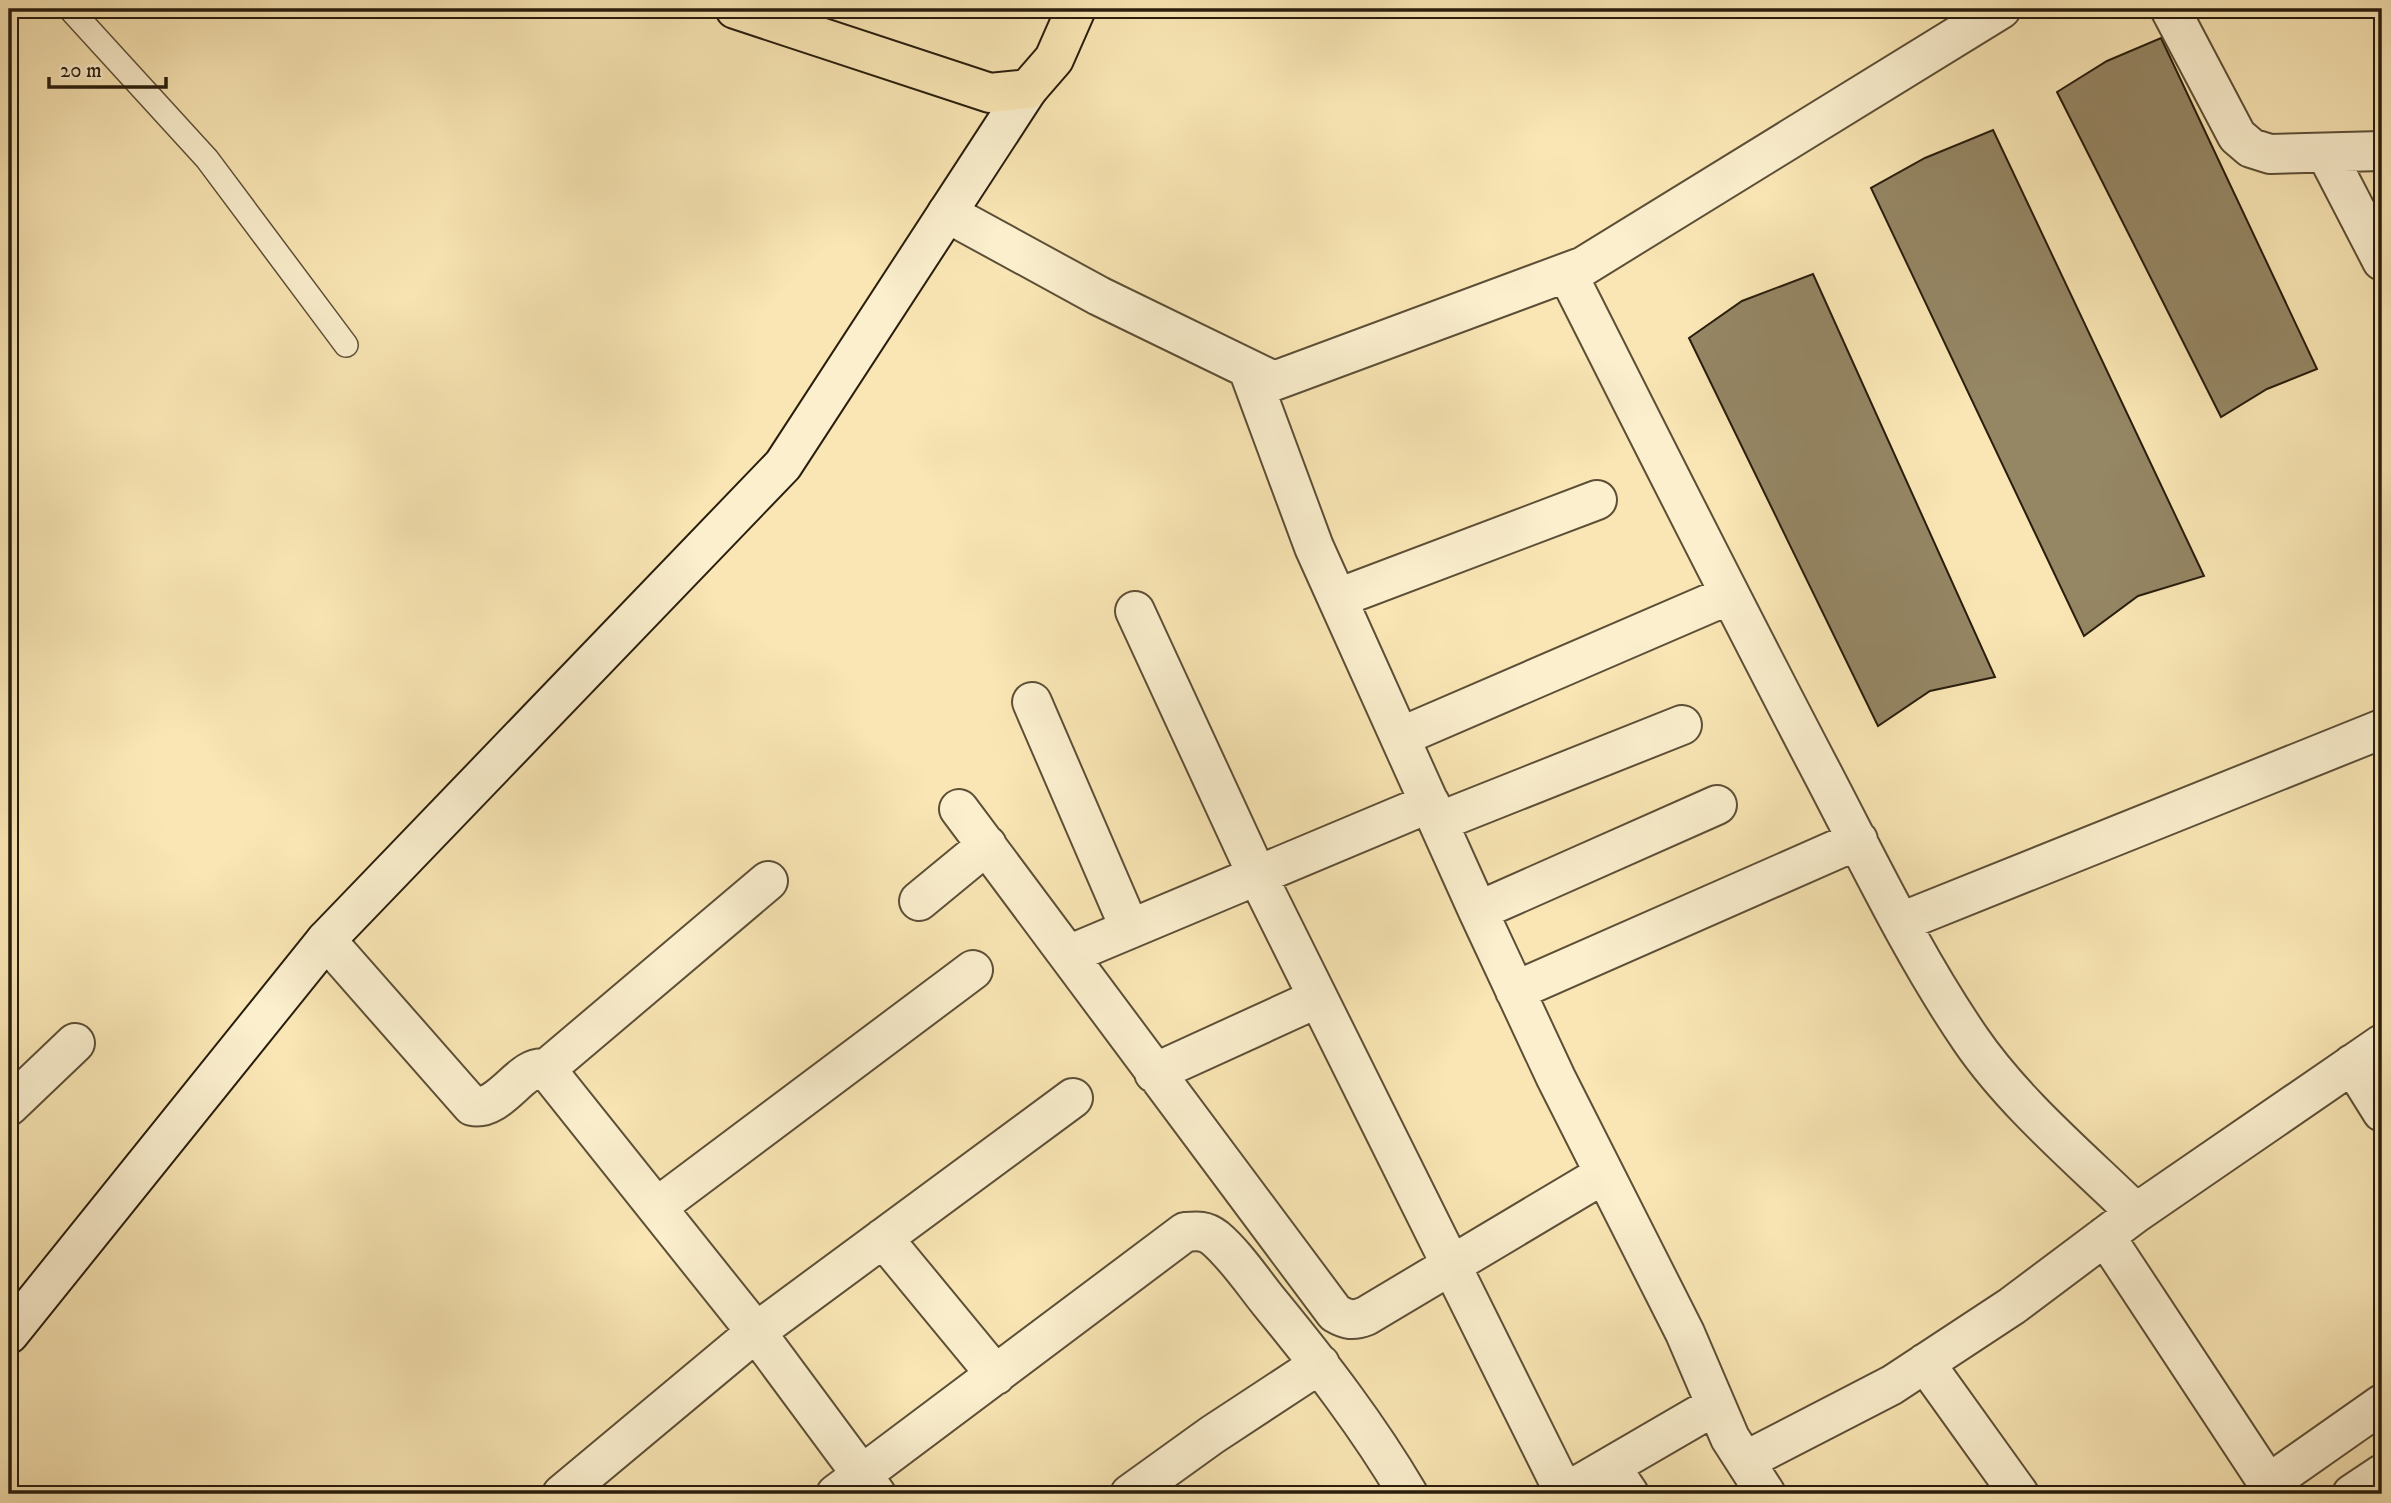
<svg xmlns="http://www.w3.org/2000/svg" width="2391" height="1503" font-family="'IM FELL DW Pica',serif">
	<rect width="100%" height="100%" fill="#f9e6b4"/>
	<filter id="stains"><feTurbulence type="fractalNoise" baseFrequency=".00286" numOctaves="4"/><feColorMatrix values="0 0 0 0 .2 0 0 0 0 .09 0 0 0 0 .02 0 0 0 .5 -.17"/></filter>
	<radialGradient id="worn" r=".72"><stop offset=".6" stop-color="#630" stop-opacity="0"/><stop offset="1" stop-color="#630" stop-opacity=".3"/></radialGradient>
	<!-- building -->
	<path fill="#958664" stroke="#291d0d" stroke-width="2" d="M2161,38L2317,369L2267,389L2221,417L2057,92L2107,61Z
		M1993,130L2204,576L2138,596L2084,636L1871,188L1925,158Z
		M1813,274L1995,677L1930,691L1878,726L1689,338L1742,301Z"/>
	<g fill="none" stroke-linecap="round" stroke-linejoin="round">
		<defs>
			<path id="service" d="M70,9L207,159L346,345"/>
			<path id="minor" d="M2170,9L2237,136L2251,148L2270,154L2382,151
				M2326,153L2382,261
				M947,213L1099,296L1274,381L1584,266L2001,9
				M1567,273C1650,437 1732,601 1817,763C1866,856 1912,954 1971,1040C2015,1104 2081,1159 2136,1213
				M1248,369L1314,547L1478,911L1556,1078L1685,1333L1730,1438L1766,1494
				M1338,598L1597,500
				M1135,611L1257,875L1565,1494
				M1032,702L1130,929
				M1400,737L1729,595
				M959,809L1335,1313C1347,1320 1353,1321 1366,1316L1604,1174
				M1438,822L1682,725
				M919,901L987,845
				M1478,911L1717,805
				M1901,922L2382,729
				M326,940L472,1106C501,1112 522,1062 546,1069L756,1332L876,1494
				M1068,955L1430,803
				M1515,991L1858,840
				M2352,1064L2382,1112
				M546,1069L768,881
				M1154,1073L1318,998
				M9,1106L75,1043
				M657,1207L973,970
				M2105,1236L2275,1494
				M883,1238L996,1375
				M1925,1363L2019,1494
				M1745,1461L1892,1385L2012,1306L2136,1213L2382,1044
				M1611,1467L1629,1494
				M2268,1484L2382,1404
				M562,1494L756,1332L1073,1098
				M836,1494L1185,1232C1197,1231 1205,1230 1215,1238C1236,1256 1253,1282 1270,1303C1320,1364 1368,1426 1408,1494
				M1130,1494L1212,1435L1320,1364
				M1563,1494L1716,1405
				M2352,1494L2382,1474"/>
			<path id="secondary" d="M9,1334L326,940L783,465L1028,89"/>
			<path id="trunk" d="M735,9L990,93L1028,89L1054,59L1076,9"/>
		</defs>
		<!-- service casing -->
		<use href="#service" stroke="#5d4f37" stroke-width="26"/>
		<!-- minor casing -->
		<use href="#minor" stroke="#5d4f37" stroke-width="42"/>
		<!-- secondary casing -->
		<use href="#secondary" stroke="#291d0d" stroke-width="42"/>
		<!-- trunk casing -->
		<use href="#trunk" stroke="#291d0d" stroke-width="42"/>
		<!-- service -->
		<use href="#service" stroke="#fbefce" stroke-width="23"/>
		<!-- minor -->
		<use href="#minor" stroke="#fbefce" stroke-width="38"/>
		<!-- secondary -->
		<use href="#secondary" stroke="#fbefce" stroke-width="38"/>
		<!-- trunk -->
		<use href="#trunk" stroke="#f9e6b4" stroke-width="38"/>
	</g>
	<!-- margin -->
	<rect width="2391" height="1503" fill="none" stroke="#f9e6b4" stroke-width="35"/>
	<rect x="10" y="10" width="2370" height="1482" fill="none" stroke="#291d0d" stroke-width="3.5"/>
	<rect x="18" y="18" width="2356" height="1468" fill="none" stroke="#291d0d" stroke-width="2"/>
	<!-- scale -->
	<path d="M49 77v10h117v-10" fill="none" stroke="#291d0d" stroke-width="3.5"/>
	<text x="60" y="77" font-size="21" fill="#291d0d" stroke="#fbefce" stroke-width="5" paint-order="stroke">20 m</text>
	<rect width="100%" height="100%" filter="url(#stains)"/>
	<rect width="100%" height="100%" fill="url(#worn)"/>
</svg>
